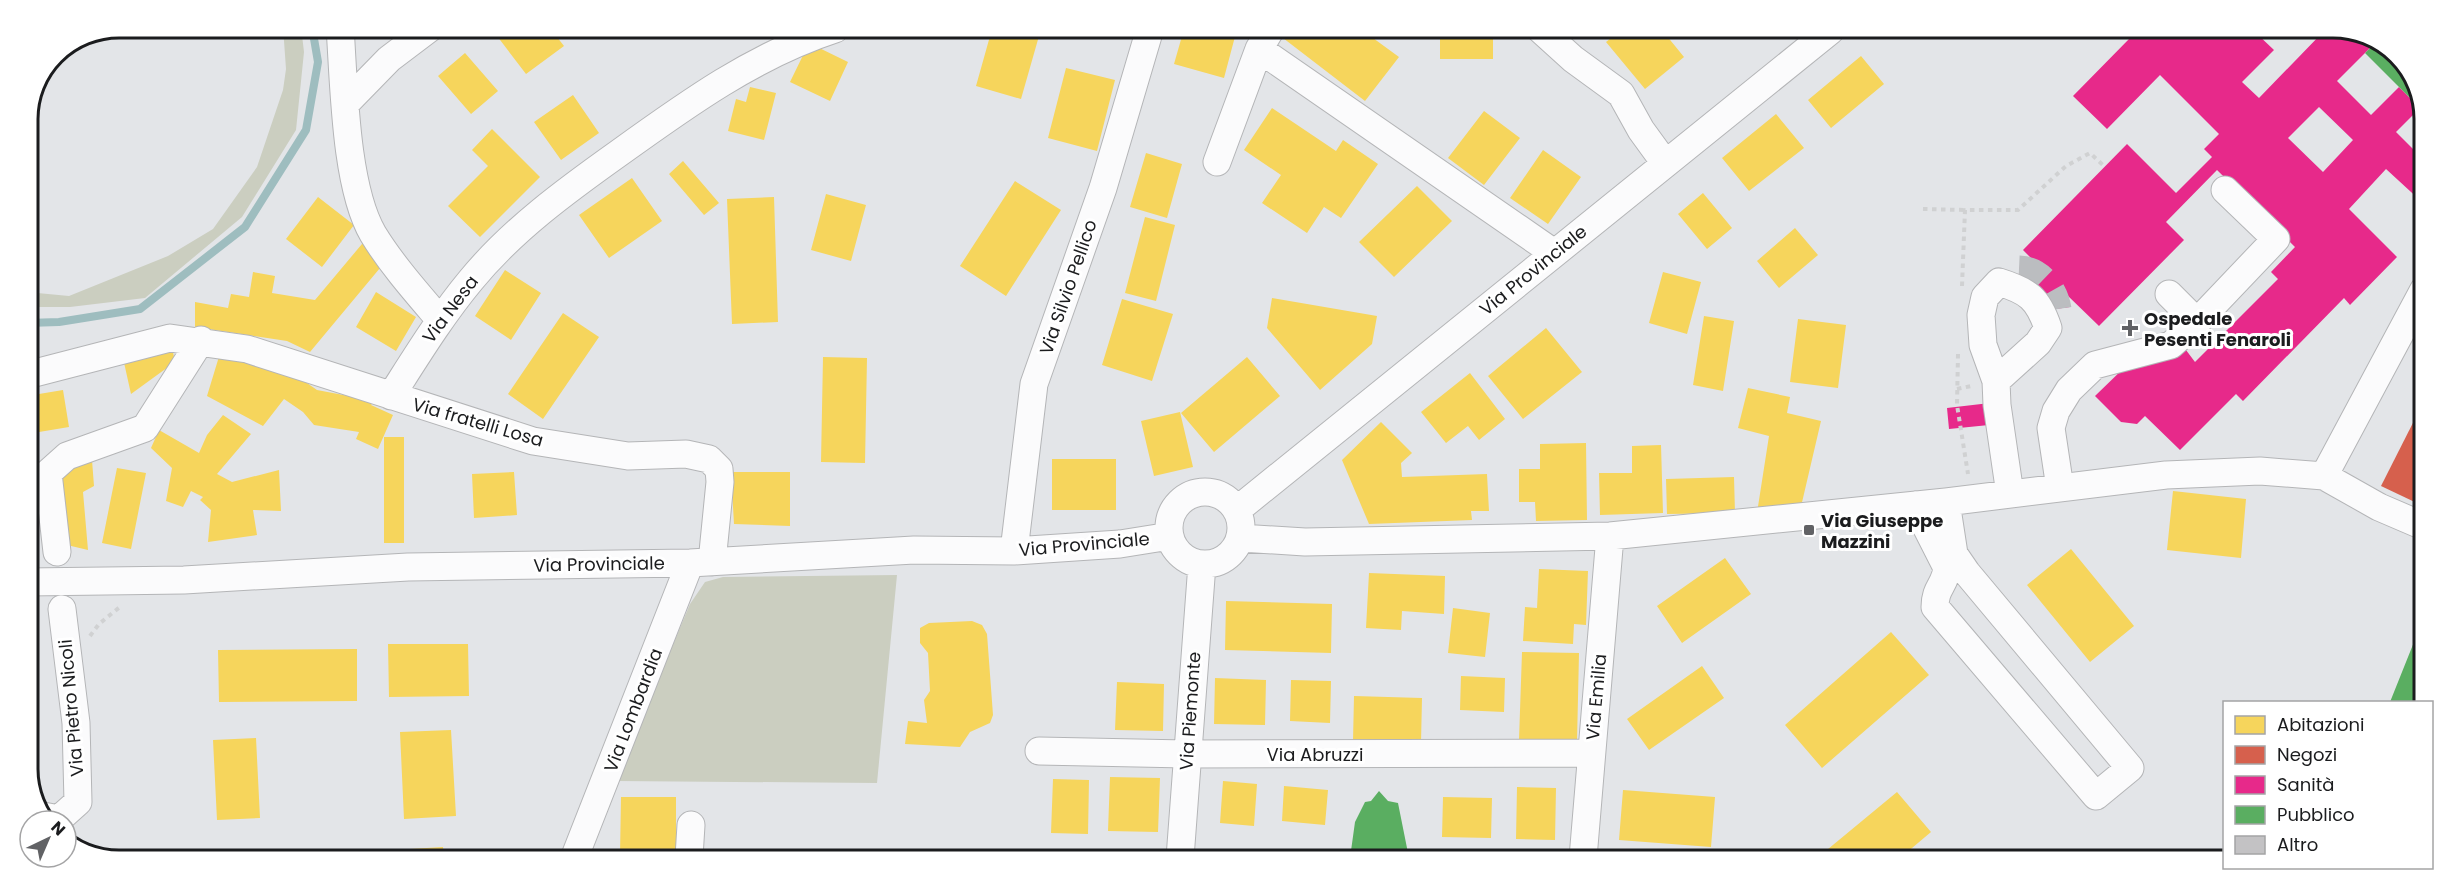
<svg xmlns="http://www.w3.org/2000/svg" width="2451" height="887" font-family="Poppins,sans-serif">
	<rect width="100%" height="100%" fill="#e3e5e8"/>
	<!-- green -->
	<path fill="#cbcec0" d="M283,27H301L304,52L296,130L242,217L145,298L70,307H27V292L69,296L168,256L213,229L257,167L283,90L286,69Z
		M897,575L877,783L616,781L690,604L705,582L723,577Z"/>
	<!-- homes -->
	<path fill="#f6d55c" d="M500,28H550L564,46L526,74L494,32Z
		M765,28H786V29L767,35Z
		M992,29H1041L1021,99L976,86Z
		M1184,29H1237L1224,78L1174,64Z
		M1290,29L1362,30L1399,57L1365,101L1283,38Z
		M1440,30H1493V59H1440Z
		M1621,30H1662L1684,57L1645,89L1606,42Z
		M809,43L848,62L830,101L790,82Z
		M465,53L498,91L471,114L438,76Z
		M1861,56L1884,84L1831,128L1808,100Z
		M1066,68L1115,80L1097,151L1048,138Z
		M750,87L776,93L764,140L728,131L736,99L746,102Z
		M573,95L599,133L561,160L534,122Z
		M1272,108L1336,151L1343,140L1378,164L1341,218L1324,207L1307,233L1262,203L1281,175L1244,150Z
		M1484,111L1520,138L1484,185L1448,158Z
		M1776,114L1804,148L1749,191L1722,158Z
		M492,129L540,177L480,237L448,206L488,166L472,150Z
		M1543,150L1581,177L1548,224L1510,198Z
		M1146,153L1182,164L1167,218L1130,207Z
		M683,161L719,203L704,215L669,174Z
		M632,178L662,221L609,258L579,215Z
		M1015,181L1061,210L1006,296L960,266Z
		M1417,186L1452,221L1394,277L1359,242Z
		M1703,193L1732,228L1707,249L1678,214Z
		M826,194L866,205L851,261L811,250Z
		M318,197L354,225L322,267L286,239Z
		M774,197L778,322L732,324L727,199Z
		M1145,217L1175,225L1156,301L1125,293Z
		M1795,228L1818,255L1779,288L1757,261Z
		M367,238L385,262L310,352L287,341L195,327V302L228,308L231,294L249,297L253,272L275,276L272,293L315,300Z
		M505,270L541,293L511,340L475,316Z
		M1663,272L1701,282L1687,334L1649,323Z
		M376,292L416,317L396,351L356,327Z
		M1272,298L1377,316L1372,344L1320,390L1267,328Z
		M1122,299L1173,314L1152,381L1102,365Z
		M563,313L599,337L543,419L508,394Z
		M1704,316L1734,321L1723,391L1693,385Z
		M1798,319L1846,325L1838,388L1790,382Z
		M1546,328L1582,372L1523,419L1488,376Z
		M172,347L175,362L131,394L123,358Z
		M221,350L291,372L317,390L375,401L371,405L393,415L378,449L356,439L359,432L314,425L303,412L284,399L263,426L207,396Z
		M823,357L867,358L865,463L821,462Z
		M1247,357L1280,396L1214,452L1181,413Z
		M1470,373L1505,419L1479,440L1468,426L1446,443L1421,412Z
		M1748,388L1790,397L1787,413L1821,421L1800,511L1757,513L1769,436L1738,428Z
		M63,390L69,427L27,434V396Z
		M1180,412L1193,467L1154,476L1141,421Z
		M223,415L251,434L217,474L232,482L279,470L281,511L253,510L257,535L208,542L211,510L200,500L203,497L191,491L183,507L166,501L172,468L151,448L159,430L199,453L207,435Z
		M1381,422L1412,453L1401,463L1402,477L1487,474L1489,511H1471L1472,520L1369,524L1342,460Z
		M384,437H404V543H384Z
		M1586,443L1587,520L1536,521L1535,502H1519V469H1540V444Z
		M1661,445L1663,513L1600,515L1599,473H1632V446Z
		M76,458L92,460L94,486L83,492L88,550L67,545L59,478Z
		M1052,459H1116V510H1052Z
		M117,468L146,473L131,549L102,543Z
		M514,472L517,515L474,518L472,474Z
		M731,472H790V526L734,524Z
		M1734,477L1735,513L1667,514L1666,479Z
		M2173,491L2246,499L2241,558L2167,550Z
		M2071,549L2134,626L2090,662L2027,585Z
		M1725,558L1751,594L1682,643L1657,606Z
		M1539,569L1588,571L1586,625L1574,624L1573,644L1523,641L1525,607L1537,608Z
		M1369,573L1445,576L1444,614L1402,611L1401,630L1366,628Z
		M1226,601L1332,604L1331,653L1225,650Z
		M1453,608L1490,613L1485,657L1448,653Z
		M972,621L982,625L987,634L993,715L990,723L970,732L960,747L905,744L908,721L927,723L924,700L930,691L928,653L920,643V628L929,623Z
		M1891,632L1929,675L1822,768L1785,725Z
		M388,644H468L469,696L389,697Z
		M357,649V701L219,702L218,650Z
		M1522,652L1579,653L1577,742L1519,740Z
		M1702,666L1724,698L1649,750L1627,719Z
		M1461,676L1505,678L1504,712L1460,710Z
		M1215,678L1266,680L1265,725L1214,724Z
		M1291,680L1331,681L1330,723L1290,721Z
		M1117,682L1164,684L1163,731L1115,730Z
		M1354,696L1422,698L1421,743L1353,741Z
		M451,730L456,816L404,819L400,732Z
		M256,738L260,818L217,820L213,740Z
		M1110,777L1160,778L1158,832L1108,831Z
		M1053,779L1089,780L1088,834L1051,833Z
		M1223,781L1257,784L1254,826L1220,823Z
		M1284,786L1328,790L1325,825L1282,821Z
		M1517,787L1556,788L1555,840L1516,839Z
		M1623,790L1715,797L1711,847L1619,840Z
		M1897,792L1931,832L1899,859H1816Z
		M621,797H676V855H620Z
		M1443,797L1492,798L1491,838L1442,837Z
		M443,847L444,856H394V850Z"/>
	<!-- shops -->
	<path fill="#d6604d" d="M2422,405L2421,505L2381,486Z"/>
	<!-- health -->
	<path fill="#e7298a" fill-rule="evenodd" d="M2121,31L2255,32L2274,50L2242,82L2259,98L2323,32H2361L2376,42L2337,81L2371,115L2399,87L2420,108L2396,132L2423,159V203L2386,169L2349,209L2397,257L2350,305L2344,298L2243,401L2236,394L2180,450L2145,416L2137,424L2121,422L2095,396L2128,364L2186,350L2195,362L2278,279L2271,272L2295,247L2217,170L2166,222L2184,240L2099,326L2066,294L2064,296L2070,307L2048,310L2018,280L2021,259L2036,263L2023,250L2127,144L2176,193L2212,157L2204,149L2219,134L2160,75L2107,129L2073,96L2129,39ZM2319,107L2353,140L2323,172L2288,138Z
		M2007,401L2009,423L1949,429L1947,408Z"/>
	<!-- public -->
	<path fill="#5aae61" d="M2376,42L2405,63L2423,111L2365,53Z
		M2420,627V702H2390Z
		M1379,791L1388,801L1398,803L1409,858H1350L1355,822L1365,802L1371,801Z"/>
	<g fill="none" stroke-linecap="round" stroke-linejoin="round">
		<!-- stream -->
		<path stroke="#9ebdbf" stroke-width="8" d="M27,323L59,322L140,309L245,227L306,130L318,62L312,27"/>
	</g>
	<!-- building -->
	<path fill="#c3c2c4" d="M29,108L36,110L28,143L27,113Z"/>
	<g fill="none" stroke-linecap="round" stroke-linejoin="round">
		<!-- minor-tunnel -->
		<path stroke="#bbbdc0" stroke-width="27" stroke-dasharray="27 14" stroke-linecap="butt" d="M2019,269C2041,270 2055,290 2058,309"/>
		<defs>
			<path id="minor" d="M340,27C344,84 345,186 373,234C392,265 417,293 440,320
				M1271,29L1259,49L1554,253
				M1541,30L1573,59L1621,94L1641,130L1665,163
				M346,103L389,59L430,28
				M1217,162L1259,49
				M2169,294L2197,322
				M27,375L170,338L247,349L533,441L628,456L686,454L709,459L719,469L720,482L712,562
				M1996,381L2038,343L2048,328C2038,298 2028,291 1999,282L1985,297L1981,315L1983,345L1996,381L1997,405L2010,494
				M391,396C416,357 441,316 471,280C512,230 567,190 619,153C687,104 755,55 835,29
				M2324,476L2423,291
				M2060,488L2051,428L2056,411L2069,390L2095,365L2171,345L2197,322L2276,239L2225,190
				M1169 528a36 36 0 1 1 72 0a36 36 0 1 1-72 0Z
				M1915,505L1947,568C1945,586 1935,587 1935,607L2096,796L2130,768L1967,573L1954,554L1946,502
				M1237,510L1830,31
				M1240,538L1305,542L1610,536L1946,502L2166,475L2260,471L2324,476L2379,507L2421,525
				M1014,551L1034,384L1103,188L1150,29
				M57,552L48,473L67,456L145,428L201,340
				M27,582L184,580L408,567L690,563L914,550L1014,551L1120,544L1170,536
				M1039,751L1186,754L1591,753
				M43,816L59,819L78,802L76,723L62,609
				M575,856L690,563
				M689,857L691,825
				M1180,858L1202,564
				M1583,858L1610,536"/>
		</defs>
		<!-- minor casing -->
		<use href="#minor" stroke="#b4b5b7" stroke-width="29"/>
		<!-- path -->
		<path stroke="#d0d1d2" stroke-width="4" stroke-dasharray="4.5 4.5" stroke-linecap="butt" d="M1923,209L1965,210
			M1962,286L1965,210H2018L2066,166L2090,153L2105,167
			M1958,354L1957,405L1968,474
			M1957,389L1971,386
			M90,636L99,624L121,606"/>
		<!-- minor -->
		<use href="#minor" stroke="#fbfbfc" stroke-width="27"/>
	</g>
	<!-- markers -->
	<g fill="#616265" stroke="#fff" stroke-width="2">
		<path d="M2127 319h6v6h6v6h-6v6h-6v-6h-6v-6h6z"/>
		<rect x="1803" y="524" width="12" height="12" rx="3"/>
	</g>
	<g text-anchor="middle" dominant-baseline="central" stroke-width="6" stroke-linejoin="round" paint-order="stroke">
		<!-- street labels -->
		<g font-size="18" fill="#1b1c1e" stroke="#fff">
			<text transform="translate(1533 270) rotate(-39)">Via Provinciale</text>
			<text transform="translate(1068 287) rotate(-71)">Via Silvio Pellico</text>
			<text transform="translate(450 309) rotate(-53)">Via Nesa</text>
			<text transform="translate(478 422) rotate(16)">Via fratelli Losa</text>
			<text transform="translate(1084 544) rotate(-5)">Via Provinciale</text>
			<text transform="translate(599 564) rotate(-1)">Via Provinciale</text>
			<text transform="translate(1596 697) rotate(-85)">Via Emilia</text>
			<text transform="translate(71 708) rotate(-95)">Via Pietro Nicoli</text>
			<text transform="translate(633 710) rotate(-69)">Via Lombardia</text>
			<text transform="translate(1190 711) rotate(-86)">Via Piemonte</text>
			<text x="1315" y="754">Via Abruzzi</text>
		</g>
		<!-- poi labels -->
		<g font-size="18" font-weight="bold" fill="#1b1c1e" stroke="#fff" text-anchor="start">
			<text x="2144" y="318">Ospedale<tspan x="2144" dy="21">Pesenti Fenaroli</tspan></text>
			<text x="1821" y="520">Via Giuseppe<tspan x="1821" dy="21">Mazzini</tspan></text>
		</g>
	</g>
	<!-- crop -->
	<path d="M0 0H2451V887H0ZM119 38H2333A81 81 0 0 1 2414 119V769A81 81 0 0 1 2333 850H119A81 81 0 0 1 38 769V119A81 81 0 0 1 119 38Z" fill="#fff" fill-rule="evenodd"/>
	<path fill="none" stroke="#1b1c1e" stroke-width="3" d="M119 38H2333A81 81 0 0 1 2414 119V769A81 81 0 0 1 2333 850H119A81 81 0 0 1 38 769V119A81 81 0 0 1 119 38Z"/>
	<!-- legend -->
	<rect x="2223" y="701" width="210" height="168" fill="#ffffff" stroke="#a4a4a5" stroke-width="1.5"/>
	<rect x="2235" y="716" width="30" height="18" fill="#f6d55c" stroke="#a4a4a5" stroke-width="1.5"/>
	<text x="2277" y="731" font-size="18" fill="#1b1c1e">Abitazioni</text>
	<rect x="2235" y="746" width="30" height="18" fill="#d6604d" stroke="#a4a4a5" stroke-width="1.5"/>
	<text x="2277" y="761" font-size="18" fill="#1b1c1e">Negozi</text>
	<rect x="2235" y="776" width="30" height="18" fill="#e7298a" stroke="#a4a4a5" stroke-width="1.5"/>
	<text x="2277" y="791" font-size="18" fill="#1b1c1e">Sanità</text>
	<rect x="2235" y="806" width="30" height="18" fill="#5aae61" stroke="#a4a4a5" stroke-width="1.5"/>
	<text x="2277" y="821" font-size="18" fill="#1b1c1e">Pubblico</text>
	<rect x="2235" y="836" width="30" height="18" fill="#c3c2c4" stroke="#a4a4a5" stroke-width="1.5"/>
	<text x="2277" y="851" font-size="18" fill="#1b1c1e">Altro</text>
	<!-- north arrow -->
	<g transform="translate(48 839) rotate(44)"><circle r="28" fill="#ffffff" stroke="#a4a4a5" stroke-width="1.5"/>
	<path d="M0-4.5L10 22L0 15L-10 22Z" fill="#616265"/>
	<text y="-9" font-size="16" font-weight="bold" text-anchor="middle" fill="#1b1c1e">N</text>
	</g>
</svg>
